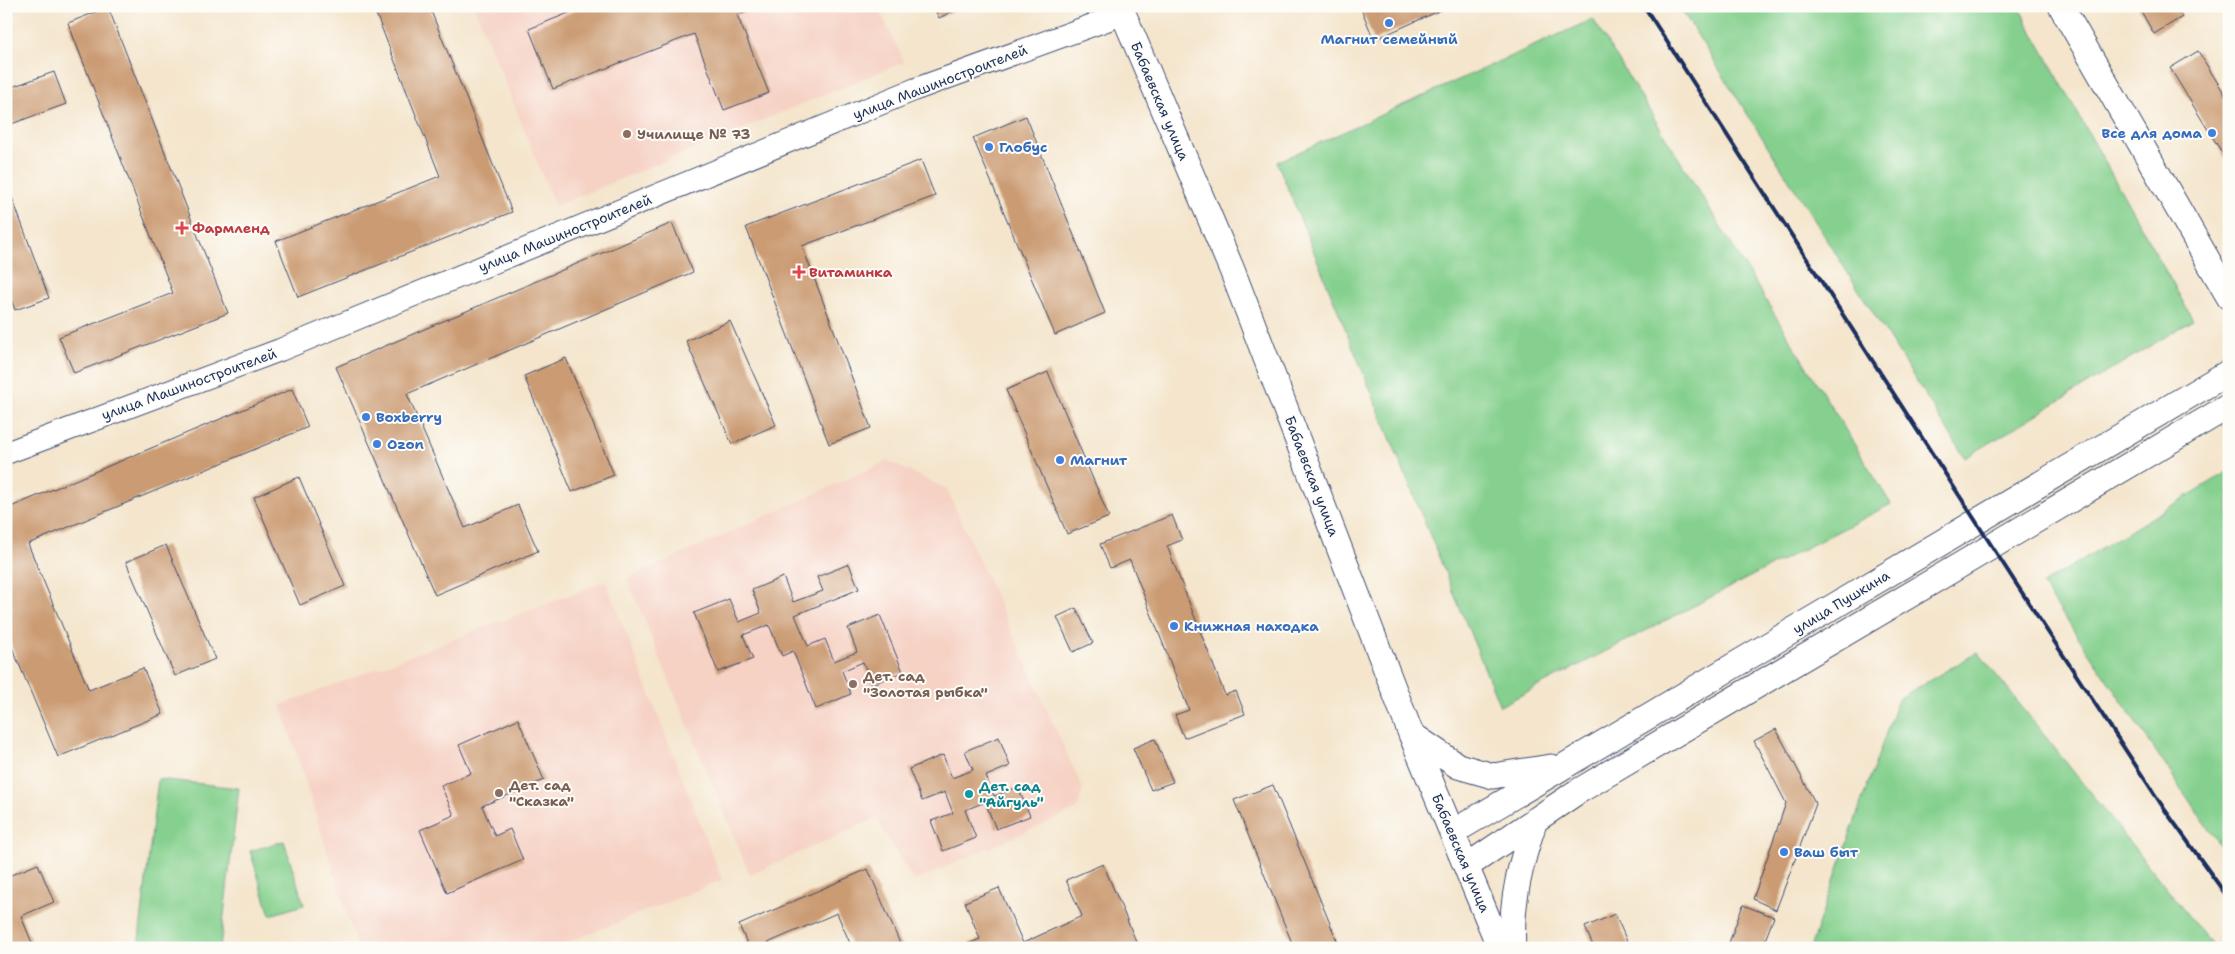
<svg xmlns="http://www.w3.org/2000/svg" width="2235" height="954" font-family="'Shantell Sans',sans-serif">
	<rect width="100%" height="100%" fill="#fdfcf7"/>
	<filter id="ink" filterUnits="userSpaceOnUse"><feTurbulence type="fractalNoise" baseFrequency=".02" numOctaves="2"/><feDisplacementMap in="SourceGraphic" scale="10" xChannelSelector="R" yChannelSelector="G"/><feConvolveMatrix kernelMatrix="1 2 1 2 8 2 1 2 1" color-interpolation-filters="sRGB"/></filter>
	<filter id="wash" filterUnits="userSpaceOnUse"><feTurbulence type="fractalNoise" baseFrequency=".0096" numOctaves="4" result="noise"/><feDisplacementMap in="SourceGraphic" scale="20" xChannelSelector="R" yChannelSelector="G"/><feGaussianBlur stdDeviation="1.12" result="paint"/><feColorMatrix in="noise" values="0 0 0 0 0 0 0 0 0 0 0 0 0 0 0 0 0 1.4 0 .05"/><feComposite in="paint" operator="in"/></filter>
	<g filter="url(#wash)">
		<rect width="100%" height="100%" fill="#f4e5cc"/>
		<!-- built -->
		<path fill="#f6d2c5" d="M474,6H878L904,62L555,206Z
			M887,461L947,489L1083,789L1077,809L914,881L876,818L750,875L627,579Z
			M606,581L722,880L554,948H358L281,705Z"/>
		<!-- green -->
		<path fill="#85d08e" stroke="#508076" d="M1679,6H2018L2193,320L1965,458Z
			M1593,19L1891,504L1500,706L1277,162Z
			M2229,471V859L2042,584Z
			M1978,652L2214,948H1810L1898,699Z
			M158,779L239,788L220,948H138Z
			M284,841L304,905L270,915L250,851Z"/>
		<g id="blocks">
			<!-- building -->
			<path fill="#cb9b73" d="M373,6H429L512,212L298,297L276,241L440,176Z
				M586,6H758L737,15L769,93L724,110L694,34L553,89L529,29Z
				M933,6H963L939,18Z
				M1360,6H1450L1374,40Z
				M2138,6H2176L2182,17L2154,34Z
				M108,7L228,313L74,373L59,337L173,293L68,23Z
				M2198,51L2229,101V164L2170,68Z
				M54,72L66,104L6,126V89Z
				M1026,116L1105,313L1055,335L973,138Z
				M921,160L935,196L802,246L871,428L829,444L746,227Z
				M6,181L49,298L15,310L6,286Z
				M672,223L693,272L407,394L465,528L518,505L538,551L435,595L336,367Z
				M730,321L776,425L732,444L686,341Z
				M566,358L614,475L572,492L524,376Z
				M1048,372L1109,517L1067,534L1006,390Z
				M292,389L308,427L28,544L89,690L143,668L163,714L58,757L6,633V509Z
				M299,477L345,586L300,605L254,497Z
				M1172,515L1182,540L1167,546L1225,695L1236,691L1245,714L1184,738L1175,715L1189,710L1130,560L1110,568L1100,544Z
				M166,545L215,659L175,676L126,562Z
				M849,564L859,589L795,615L808,646L825,639L834,661L857,652L848,628L880,615L903,672L872,684L863,662L842,671L851,694L816,709L793,651L782,656L769,625L743,635L753,659L718,672L694,613L729,599L739,622L761,613L752,590L783,577L793,602L823,591L817,577Z
				M1076,608L1093,643L1073,652L1057,617Z
				M518,719L544,780L482,806L495,836L510,829L523,860L447,893L420,830L454,815L441,786L471,773L459,745Z
				M1776,729L1816,804L1776,910L1753,899L1786,803L1754,741Z
				M999,737L1010,766L986,776L994,796L1018,787L1030,816L996,829L985,802L965,810L976,838L943,851L931,821L953,813L945,792L922,801L909,769L943,755L952,778L973,770L965,751Z
				M1155,739L1173,782L1151,790L1133,748Z
				M1273,785L1340,948H1294L1234,800Z
				M38,864L54,902L21,916L34,948H6V877Z
				M1103,864L1139,948H959L980,939L965,902L999,888L1023,943L1082,916L1066,880Z
				M868,869L902,948H852L837,913L756,948H749L739,925Z
				M1743,905L1774,917L1762,948H1727Z
				M1615,914L1630,948H1594L1585,927Z"/>
		</g>
	</g>
	<g filter="url(#ink)">
		<use href="#blocks" fill-opacity="0" stroke="#3c4a6e" stroke-width="1"/>
		<g fill="none" stroke-linecap="round" stroke-linejoin="round">
			<defs>
				<path id="tertiary" d="M6,453L280,350L916,89L1123,14"/>
				<path id="secondary" d="M1120,6L1232,270L1411,734L1500,948
					M2061,6L2229,297
					M1411,734L1458,766L1493,776L1551,767
					M1453,832L2229,372
					M1467,866L1577,792L2229,406
					M1513,948C1510,903 1521,861 1535,820"/>
			</defs>
			<!-- tertiary casing -->
			<use href="#tertiary" stroke="#3c4a6e" stroke-width="24"/>
			<!-- secondary casing -->
			<use href="#secondary" stroke="#3c4a6e" stroke-width="27"/>
			<!-- tertiary -->
			<use href="#tertiary" stroke="#fff" stroke-width="22"/>
			<!-- secondary -->
			<use href="#secondary" stroke="#fff" stroke-width="25"/>
			<!-- rail -->
			<path stroke="#1b2f5e" stroke-width="4" d="M1644,6L2015,582L2165,810L2229,899"/>
		</g>
	</g>
	<!-- markers -->
	<g fill="#3f7fe0" stroke="#fdfcf7" stroke-width="2">
		<circle cx="1389" cy="23" r="5"/>
		<circle cx="2212" cy="133" r="5"/>
		<circle cx="989" cy="147" r="5"/>
		<circle cx="366" cy="417" r="5"/>
		<circle cx="377" cy="444" r="5"/>
		<circle cx="1060" cy="460" r="5"/>
		<circle cx="1174" cy="626" r="5"/>
		<circle cx="1784" cy="852" r="5"/>
	</g>
	<g fill="#8d6e63" stroke="#fdfcf7" stroke-width="2">
		<circle cx="627" cy="134" r="5"/>
		<circle cx="853" cy="684" r="5"/>
		<circle cx="499" cy="793" r="5"/>
	</g>
	<g fill="#e0444e" stroke="#fdfcf7" stroke-width="2">
		<path d="M179.5 220.5h5v5h5v5h-5v5h-5v-5h-5v-5h5z"/>
		<path d="M796.5 264.5h5v5h5v5h-5v5h-5v-5h-5v-5h5z"/>
	</g>
	<circle fill="#0f9aa8" stroke="#fdfcf7" stroke-width="2" cx="969" cy="794" r="5"/>
	<g text-anchor="middle" dominant-baseline="central" stroke-width="4" stroke-linejoin="round" paint-order="stroke">
		<!-- shop labels -->
		<g font-size="14" font-weight="bold" fill="#366cbe" stroke="#fdfcf7" text-anchor="start">
			<text x="1389" y="39" text-anchor="middle">Магнит семейный</text>
			<text x="2202" y="133" text-anchor="end">Все для дома</text>
			<text x="999" y="147">Глобус</text>
			<text x="376" y="417">Boxberry</text>
			<text x="387" y="444">Ozon</text>
			<text x="1070" y="460">Магнит</text>
			<text x="1184" y="626">Книжная находка</text>
			<text x="1794" y="852">Ваш быт</text>
		</g>
		<!-- street labels -->
		<g font-size="14" fill="#1b2f5e" stroke="#fdfcf7">
			<text transform="translate(940 82) rotate(-21)">улица Машиностроителей</text>
			<text transform="translate(1160 101) rotate(67)">Бабаевская улица</text>
			<text transform="translate(565 233) rotate(-22)">улица Машиностроителей</text>
			<text transform="translate(189 384) rotate(-20)">улица Машиностроителей</text>
			<text transform="translate(1312 476) rotate(69)">Бабаевская улица</text>
			<text transform="translate(1841 602) rotate(-31)">улица Пушкина</text>
			<text transform="translate(1461 853) rotate(67)">Бабаевская улица</text>
		</g>
		<!-- education labels -->
		<g font-size="14" font-weight="bold" fill="#785e54" stroke="#fdfcf7" text-anchor="start">
			<text x="637" y="134">Училище № 73</text>
			<text x="863" y="676">Дет. сад<tspan x="863" dy="16">"Золотая рыбка"</tspan></text>
			<text x="509" y="785">Дет. сад<tspan x="509" dy="16">"Сказка"</tspan></text>
		</g>
		<!-- health labels -->
		<g font-size="14" font-weight="bold" fill="#be3a42" stroke="#fdfcf7" text-anchor="start">
			<text x="192" y="228">Фармленд</text>
			<text x="809" y="272">Витаминка</text>
		</g>
		<!-- culture labels -->
		<g font-size="14" font-weight="bold" fill="#0d838f" stroke="#fdfcf7" text-anchor="start">
			<text x="979" y="786">Дет. сад<tspan x="979" dy="16">"Айгуль"</tspan></text>
		</g>
	</g>
	<!-- margin -->
	<rect width="2235" height="954" fill="none" stroke="#fdfcf7" stroke-width="25"/>
</svg>
